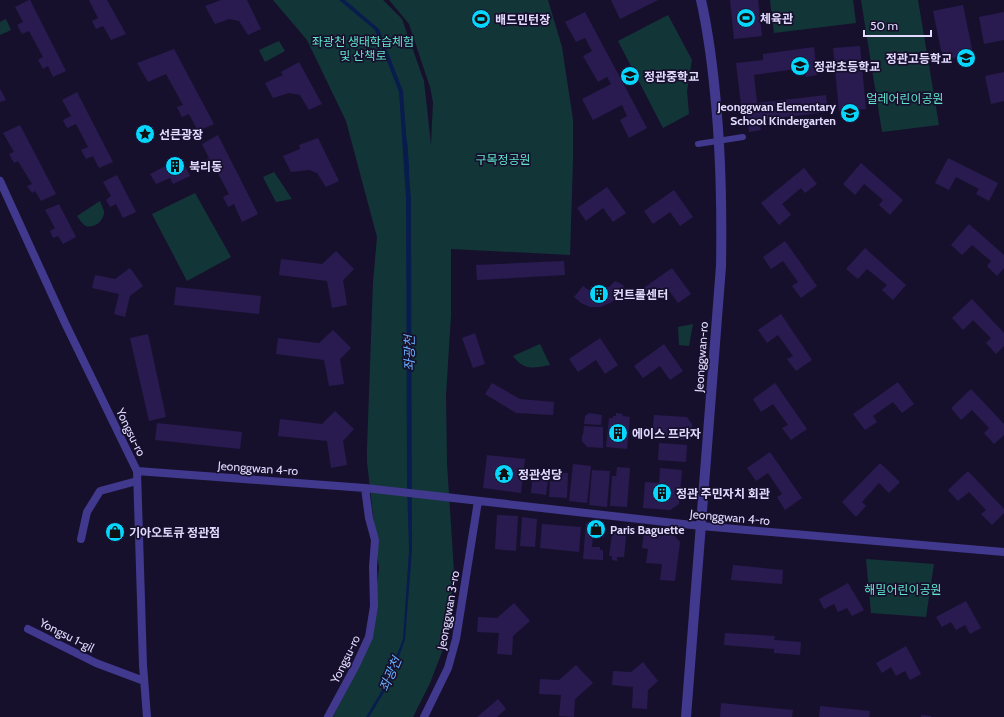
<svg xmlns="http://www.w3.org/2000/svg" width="1004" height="717" font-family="Cabin,'Noto Sans KR',sans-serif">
	<rect width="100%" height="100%" fill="#17102d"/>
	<!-- green -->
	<path fill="#123637" d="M273,0H383L402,19L424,81L431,145L433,102L430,87L409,24L389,0H548L562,47L573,120V160L570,255L451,249V315L446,396L447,464L454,572L447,639L430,683L413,717H333L370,643L379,568L367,462V449L373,282L377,237L346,121L307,40Z
		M770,0H853L856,23L774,33Z
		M861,0H918L939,125L882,132Z
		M668,15L692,60L687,91L689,114L663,128L618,41Z
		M6,19L11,30L0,35V22Z
		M279,41L285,51L265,62L259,50Z
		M274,172L292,199L276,202L263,177Z
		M195,193L231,257L187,281L152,214Z
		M100,201C101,204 103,208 104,211C105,219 95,229 86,226C82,224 80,220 77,216Z
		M693,324L689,346L679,345L678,327Z
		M540,344L550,365C533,368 524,371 513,356Z
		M866,559L934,564L926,617L871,613Z"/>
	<!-- water -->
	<path fill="#081d4d" d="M339,0H345L379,29L403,91L411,199L412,551L405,640L388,686L369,717H366L385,685L403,639L409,550L407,484L406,199L399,92L375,30Z"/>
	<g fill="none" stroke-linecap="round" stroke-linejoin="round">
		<!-- stream -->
		<path stroke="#081d4d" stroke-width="2.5" d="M406,142L408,169"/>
	</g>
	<!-- building -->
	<path fill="#291b4f" d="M29,0H30L66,71L53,77L48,66L43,69L38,60L43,57L29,31L22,34L17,25L23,22L15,7Z
		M89,0H107L126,34L111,40L103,26L96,29L92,21L98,18Z
		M221,0H247L261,29L248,35L239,21L229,19L215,24L205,6Z
		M611,0H658L620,19Z
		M730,0H758L762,36L734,39Z
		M963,5L973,54L943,60L933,11Z
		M585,12L647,128L629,138L620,120L627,116L622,105L593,120L582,99L611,84L607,77L598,82L583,56L592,51L585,38L576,42L565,22Z
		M1004,12V40L984,44L979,17Z
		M860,46L866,109L839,111L833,48Z
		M814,47L817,75L806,77L803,68L754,75L757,103L826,95L828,112L759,120L761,130L749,132L748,121L743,122L736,63L763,60V54Z
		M174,49L214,124L198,131L189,114L182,117L177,107L183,105L166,74L148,82L137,63Z
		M299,62L322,104L309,110L300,95L289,93L273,98L265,83L283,75L281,72Z
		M1004,72V101L991,104L985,76Z
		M0,89L6,100L0,102Z
		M77,92L113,162L99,168L93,156L86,159L81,150L88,147L76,124L67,128L63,120L71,116L62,100Z
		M20,125L56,194L41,201L35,191L32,193L27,186L32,184L18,161L14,163L9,154L14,152L3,133Z
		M218,135L258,214L242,222L234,204L228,207L223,197L229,194L214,166L208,168L204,161L209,158L202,144Z
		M318,138L339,181L326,187L317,173L309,170L291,172L283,156L300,149L299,145Z
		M181,158L190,176L173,184L170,178L156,184L150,174Z
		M948,158L998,183L989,201L976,194L979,189L956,177L949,190L935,183Z
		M861,163L903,200L890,215L879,205L883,200L864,184L855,195L843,184Z
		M804,168L817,184L805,193L801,188L782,204L791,215L779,225L761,203Z
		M117,175L136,212L123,218L116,204L110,207L106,200L111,196L103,182Z
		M607,187L626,213L613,222L603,208L586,221L577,208Z
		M674,190L693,217L680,226L670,212L653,224L644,211Z
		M59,204L76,237L63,244L58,236L53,238L50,231L55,228L45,210Z
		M969,224L1004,255V268L997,276L987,266L991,261L972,245L962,255L951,245Z
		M785,241L817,286L801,298L792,286L798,282L783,261L771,269L763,257Z
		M865,248L906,285L893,300L882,290L887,285L867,269L858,279L846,269Z
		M336,251L354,269L343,280L347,305L332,308L327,281L279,275L281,259L322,264Z
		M564,261L565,275L477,280L476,265Z
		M130,268L143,286L130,296L125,317L114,314L119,294L92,288L95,275L115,279Z
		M672,268L691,294L678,303L668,289L650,301L642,289Z
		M615,281L623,285L625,289L619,297L610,303L600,307H590L581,303L574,297L583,286L587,289L594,292L602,291L609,287Z
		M176,287L261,296L259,314L174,305Z
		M972,299L1004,333V346L996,354L986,343L991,338L973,320L963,330L952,318Z
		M781,314L812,360L796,371L787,359L793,356L778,335L767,343L758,330Z
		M333,330L351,348L340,359L344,384L329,386L324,360L276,354L278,338L319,343Z
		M475,333L485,364L473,368L462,338Z
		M148,334L166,417L149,421L130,338Z
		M600,338L618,365L605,374L596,360L578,372L569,359Z
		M664,344L683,371L670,380L660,366L643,378L634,366Z
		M898,382L914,404L902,413L893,402L873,416L877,422L865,430L853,414Z
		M492,383L520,399L554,402L553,415L516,413L485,394Z
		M775,383L807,429L791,440L782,428L788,425L773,404L761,412L753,399Z
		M971,389L1004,424V435L994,444L984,433L989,428L972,410L961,420L951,408Z
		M335,411L354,429L343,441L347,465L331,468L327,441L278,436L280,419L322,424Z
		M589,413L602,415L601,425L584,424L585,416Z
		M616,413L623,414L622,416L630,417L627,449L606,447L609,418H613V416H616Z
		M654,415L687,417L692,424L691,440L652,438Z
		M157,423L242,432L240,449L155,440Z
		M584,426L603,427V448L587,447L582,441V435H590H583Z
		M659,443L687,445L686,462L658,460Z
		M770,452L802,498L785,510L777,497L782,494L768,473L756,481L747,468Z
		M487,455L525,459L521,493L483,488Z
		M880,463L900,482L889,493L879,483L862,502L866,506L856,517L842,502Z
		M573,464L591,466L587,503L569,501Z
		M617,467L630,468L627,507L610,506L612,476H616Z
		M660,468L682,470L679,504L670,510L643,508L645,482L659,483Z
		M592,470L610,471L607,507L589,505Z
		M533,471L549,472L546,495L531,493Z
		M968,471L1004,509V513L992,525L981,514L986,510L969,492L958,501L948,490Z
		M555,473H568L567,498L549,497L550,481L554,482Z
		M497,515L518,516L516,551L495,549Z
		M522,517L537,519L535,547L520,546Z
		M586,523L605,525L604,537L593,536L592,547H600V550H603V560L583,559Z
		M542,524L581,527L579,552L540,548Z
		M613,527L627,528L624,557H617V561L612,560V556H609Z
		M644,532L674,535L680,542L675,581L660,580L662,564L646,563L648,549L642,548Z
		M733,565L783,570L782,584L731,580Z
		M848,583L864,610L852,616L847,608L838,612L834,604L824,609L819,599Z
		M966,601L981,628L970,634L965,625L956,630L951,622L942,627L936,617Z
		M514,603L530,621L513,636L512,655L497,654L499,633L477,632L478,617L497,618Z
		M725,633L775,636L774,640L801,642L800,655L774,653V649L724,645Z
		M906,646L921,674L910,680L905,671L896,676L891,667L882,673L876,663Z
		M643,662L658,681L648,690L647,709L632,708L633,687L612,685L613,671L631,672Z
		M576,665L593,683L575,699L574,717L559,716L561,695L539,694L540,679L559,680Z
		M498,699L506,709L497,717H477Z
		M721,703L793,710L792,717H720Z
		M820,706L870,711L869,717H819Z
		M921,715L931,716V717H921Z"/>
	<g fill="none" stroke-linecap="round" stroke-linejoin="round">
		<!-- minor -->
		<path stroke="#41398e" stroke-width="8" d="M0,181L65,323L137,471L143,665L147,717
			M137,471L365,488L701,526L1004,552
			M81,539L87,512L100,491L137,481
			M28,629L96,663L144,681
			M328,717L356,665L369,637L374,606L373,567L375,540L369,518L365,488
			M424,717L448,668L456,639L478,501"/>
		<!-- tertiary -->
		<path stroke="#41398e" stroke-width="10" d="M686,717L721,266C722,207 721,152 715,93C712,62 708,31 701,0"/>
		<!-- pedestrian-bridge -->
		<path stroke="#41398e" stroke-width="6" d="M698,144L743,137"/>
	</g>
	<!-- icons -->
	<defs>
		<symbol id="stadium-disc" viewBox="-11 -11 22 22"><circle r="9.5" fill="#07d7ff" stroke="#17102d"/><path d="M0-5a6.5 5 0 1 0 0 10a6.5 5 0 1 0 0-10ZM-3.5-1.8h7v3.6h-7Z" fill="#111"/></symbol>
		<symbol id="school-disc" viewBox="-11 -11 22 22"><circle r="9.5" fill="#07d7ff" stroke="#17102d"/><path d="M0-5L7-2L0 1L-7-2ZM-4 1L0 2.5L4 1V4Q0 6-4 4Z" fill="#111"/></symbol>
		<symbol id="sight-disc" viewBox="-11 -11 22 22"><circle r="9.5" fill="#07d7ff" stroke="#17102d"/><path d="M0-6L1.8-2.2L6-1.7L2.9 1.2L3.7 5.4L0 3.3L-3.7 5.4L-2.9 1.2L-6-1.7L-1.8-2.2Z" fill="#111"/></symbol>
		<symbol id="building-disc" viewBox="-11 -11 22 22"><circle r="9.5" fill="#07d7ff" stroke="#17102d"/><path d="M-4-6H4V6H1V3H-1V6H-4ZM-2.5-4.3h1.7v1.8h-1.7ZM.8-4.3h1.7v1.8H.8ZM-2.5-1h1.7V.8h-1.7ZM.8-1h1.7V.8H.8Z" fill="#111"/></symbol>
		<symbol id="temple-disc" viewBox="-11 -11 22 22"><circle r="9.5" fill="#07d7ff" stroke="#17102d"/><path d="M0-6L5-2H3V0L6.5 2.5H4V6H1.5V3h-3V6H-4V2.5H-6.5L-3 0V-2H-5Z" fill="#111"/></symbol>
		<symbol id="shop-disc" viewBox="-11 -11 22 22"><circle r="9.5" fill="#07d7ff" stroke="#17102d"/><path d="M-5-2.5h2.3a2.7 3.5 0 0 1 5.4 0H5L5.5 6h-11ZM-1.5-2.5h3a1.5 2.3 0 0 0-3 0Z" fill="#111"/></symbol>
	</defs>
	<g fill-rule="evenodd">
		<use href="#stadium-disc" x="735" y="7" width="22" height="22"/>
		<use href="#stadium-disc" x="470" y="8" width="22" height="22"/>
		<use href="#school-disc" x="955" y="47" width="22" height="22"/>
		<use href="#school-disc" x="789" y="55" width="22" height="22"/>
		<use href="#school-disc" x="619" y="65" width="22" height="22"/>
		<use href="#school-disc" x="839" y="102" width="22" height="22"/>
		<use href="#sight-disc" x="134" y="123" width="22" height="22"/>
		<use href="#building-disc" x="164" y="155" width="22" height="22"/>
		<use href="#building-disc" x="588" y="283" width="22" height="22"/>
		<use href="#building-disc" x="607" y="422" width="22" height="22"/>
		<use href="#temple-disc" x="493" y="463" width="22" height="22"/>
		<use href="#building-disc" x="651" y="482" width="22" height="22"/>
		<use href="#shop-disc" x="585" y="518" width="22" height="22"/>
		<use href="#shop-disc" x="104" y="521" width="22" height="22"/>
	</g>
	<g text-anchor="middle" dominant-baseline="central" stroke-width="3.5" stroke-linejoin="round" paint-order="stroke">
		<!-- poi labels -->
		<g font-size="12" font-weight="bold" fill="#e2dbff" stroke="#17102d" text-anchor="start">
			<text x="760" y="18">체육관</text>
			<text x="495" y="19">배드민턴장</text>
			<text x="952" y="58" text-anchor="end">정관고등학교</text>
			<text x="814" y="66">정관초등학교</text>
			<text x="644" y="76">정관중학교</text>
			<text x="836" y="106" text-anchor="end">Jeonggwan Elementary<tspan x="836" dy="14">School Kindergarten</tspan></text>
			<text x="159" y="134">선큰광장</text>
			<text x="189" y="166">북리동</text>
			<text x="613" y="294">컨트롤센터</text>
			<text x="632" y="433">에이스 프라자</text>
			<text x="518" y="474">정관성당</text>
			<text x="676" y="493">정관 주민자치 회관</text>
			<text x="610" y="529">Paris Baguette</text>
			<text x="129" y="532">기아오토큐 정관점</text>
		</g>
		<!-- park labels -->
		<g font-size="12" fill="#5fe7cd" stroke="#17102d">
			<text x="363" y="41">좌광천 생태학습체험<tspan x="363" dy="14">및 산책로</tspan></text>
			<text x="905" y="98">얼레어린이공원</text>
			<text x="503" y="159">구목정공원</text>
			<text x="903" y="589">해밀어린이공원</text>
		</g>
		<!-- street labels -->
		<g font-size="12" fill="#e2dbff" stroke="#17102d">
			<text transform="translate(701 357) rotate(-86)">Jeonggwan-ro</text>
			<text transform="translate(131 432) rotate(64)">Yongsu-ro</text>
			<text transform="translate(258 468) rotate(4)">Jeonggwan 4-ro</text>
			<text transform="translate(730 517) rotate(5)">Jeonggwan 4-ro</text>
			<text transform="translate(448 610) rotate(-80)">Jeonggwan 3-ro</text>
			<text transform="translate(67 635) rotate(27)">Yongsu 1-gil</text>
			<text transform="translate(345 659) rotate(-64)">Yongsu-ro</text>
		</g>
		<!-- water labels -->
		<g font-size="13" font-style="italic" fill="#69b1ff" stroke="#17102d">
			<text transform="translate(409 353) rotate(-90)">좌광천</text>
			<text transform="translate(390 674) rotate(-67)">좌광천</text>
		</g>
	</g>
	<!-- scale -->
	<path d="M864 30v6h67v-6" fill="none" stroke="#e2dbff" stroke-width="2"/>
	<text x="870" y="30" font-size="12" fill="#e2dbff" stroke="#17102d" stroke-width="3" paint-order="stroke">50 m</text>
</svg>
